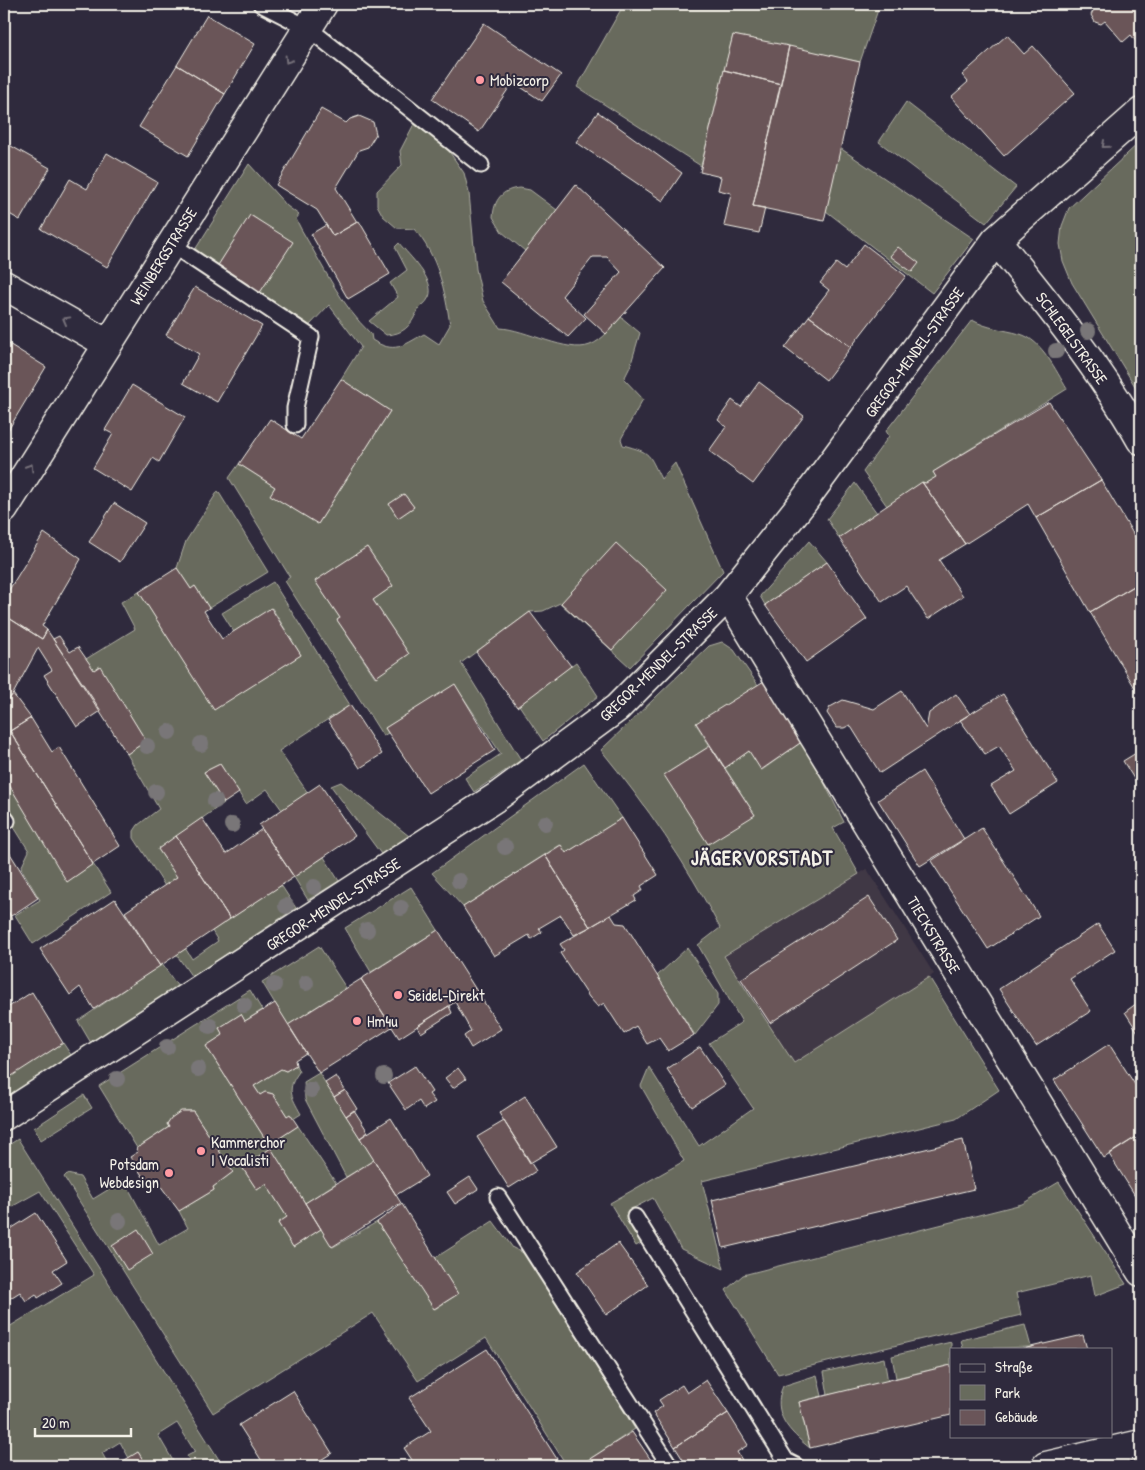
<svg xmlns="http://www.w3.org/2000/svg" width="1145" height="1470" font-family="'Patrick Hand',sans-serif">
	<rect width="100%" height="100%" fill="#2f2a3d"/>
	<filter id="ink" filterUnits="userSpaceOnUse"><feTurbulence type="fractalNoise" baseFrequency=".02" numOctaves="2"/><feDisplacementMap in="SourceGraphic" scale="10" xChannelSelector="R" yChannelSelector="G"/><feConvolveMatrix kernelMatrix="1 2 1 2 8 2 1 2 1" color-interpolation-filters="sRGB"/></filter>
	<g filter="url(#ink)">
		<!-- built -->
		<path fill="#413745" d="M867,869L934,974L794,1063L724,956Z"/>
		<!-- green -->
		<path fill="#686b5d" stroke="#aeaea2" fill-rule="evenodd" d="M624,4H880L860,62L733,35L701,166L577,87Z
			M906,102L1016,187L986,223L879,142Z
			M414,124L446,147L464,173L469,193L476,269L483,301L500,328C525,329 568,354 590,345C603,340 612,327 621,317L640,333L630,367L624,379L643,399L621,439L623,445C652,453 648,453 661,479L675,463L723,571L630,667L560,603L543,611L530,612L461,663L521,760L474,792L465,778L501,754L455,685L385,728L388,733L383,736L285,581L290,577L229,478L239,464L275,487L271,495L318,524L390,411L341,379L361,347L329,305L308,327L259,294L291,244L251,215L217,267L193,253L249,164L287,206L299,215L296,219L301,229C323,266 340,304 371,334L372,340C395,354 402,346 424,334L439,344L450,325C445,290 438,256 414,229L397,228L383,216L377,205V191L402,165L400,151ZM404,494L414,507L398,518L389,504ZM367,547L393,586L373,600L409,654L375,677L337,620L340,618L315,581Z
			M1141,141V396L1072,283L1063,261L1060,244L1062,226L1069,208Z
			M840,148L974,239L932,293L826,211Z
			M520,188L530,190L557,210L525,251L502,232L493,217C494,200 502,189 520,188Z
			M399,243C409,256 436,280 429,297C426,304 420,306 417,312C410,327 403,334 386,335L369,321L398,297L390,283L407,270L395,247Z
			M972,320C989,329 1002,329 1020,334C1042,340 1056,371 1067,389L933,472L936,477L887,506L863,472L889,436L886,431Z
			M855,483L877,513L839,538L827,519Z
			M218,491L268,572L209,608L195,586L191,589L177,568L186,541Z
			M809,541L827,562L765,605L760,596Z
			M273,582L350,705L279,751L308,793L282,810L267,789L246,804L220,764L204,772L224,803L158,849L177,877L165,886L134,838V831L138,825L159,809L127,754L146,741L100,667L94,670L86,659L135,629L121,602L139,592L214,709L301,655L272,608L234,632L222,613Z
			M722,642L734,650L758,685L696,724L710,746L664,775L755,815L725,768L749,751L762,770L803,741L844,822L833,828L859,874L724,956L794,1063L929,977L999,1090L956,1119L702,1181L724,1269L681,1249L653,1198L626,1212L643,1242L636,1246L610,1203L684,1161L641,1086L649,1067L699,1146L753,1108L709,1043L742,1022L698,945L720,928C687,864 646,805 601,750L709,646Z
			M576,662L598,696L543,741L519,705Z
			M584,763L622,818L566,853L560,845L463,907L432,873Z
			M4,769L68,881L93,864L111,892L33,944L15,915L40,900L21,868L29,851L4,811Z
			M341,782L409,836L381,854L331,786Z
			M324,857L339,881L308,900L294,877Z
			M281,885L296,908L192,977L176,954L185,948L192,959L218,941L212,931Z
			M411,887L438,930L371,972L345,928Z
			M319,946L346,988L288,1025L262,982Z
			M687,948L718,994V1005L695,1035L657,976Z
			M162,964L178,987L91,1043L78,1021Z
			M250,990L262,1010L245,1021L241,1014L219,1028L223,1035L206,1046L269,1145L298,1126L336,1183L305,1203L271,1149L242,1167L257,1190L266,1184L287,1217L278,1223L293,1247L321,1229L333,1247L377,1222L435,1309L458,1294L435,1258L493,1221L513,1248L534,1258L565,1306L569,1323L635,1429L579,1466H567L486,1338L418,1381L373,1313L213,1413L64,1177L67,1174L80,1177L93,1199L124,1180L159,1245L188,1228L179,1211L214,1190L213,1187L233,1172L193,1111C184,1109 173,1114 167,1124L169,1127L137,1148L99,1086Z
			M63,1043L71,1055L4,1099V1080Z
			M296,1065L299,1072C286,1089 291,1096 301,1114L293,1119L287,1116L273,1094L266,1092L260,1095L254,1086L281,1069L286,1071Z
			M319,1073L374,1160L346,1177L305,1099L304,1082Z
			M84,1095L92,1108L41,1140L34,1128Z
			M18,1139L223,1466H193L187,1456L195,1452L177,1423L158,1435L176,1466H159L156,1463L147,1466L138,1452L129,1458L120,1442L102,1453L109,1466H4V1330L94,1275L40,1191L4,1211V1148Z
			M1059,1182L1126,1284L1095,1296L1091,1275L1016,1293L1021,1315L778,1374L726,1290L743,1275L1022,1204Z
			M1025,1325L1031,1347L963,1349L961,1340Z
			M951,1342V1365L896,1378L892,1356Z
			M884,1358L888,1382L828,1395L824,1372Z
			M817,1375L822,1396L799,1402L810,1448C789,1432 771,1413 783,1386Z"/>
		<!-- building -->
		<path fill="#6a5559" stroke="#f4f1e8" d="M1090,4H1141V42L1138,44L1131,35L1123,42L1105,21L1101,24L1095,22L1091,15L1094,9Z
			M207,15L255,44L225,94L177,65Z
			M484,23L561,75L542,101L513,82L479,132L432,99Z
			M733,35L789,46L781,84L724,70Z
			M1007,35L1024,54L1033,46L1075,93L1004,156L951,97L968,82L962,75Z
			M789,46L860,62L824,221L753,206Z
			M177,65L225,94L188,156L139,127Z
			M724,70L781,84L753,206L765,208L759,233L724,226L731,193L718,190L721,177L700,172Z
			M321,109L346,123L350,119L359,116L373,122L376,134L368,147L359,150L336,188L357,222L333,236L317,210L276,185Z
			M598,112L682,173L663,201L576,142Z
			M4,142L50,168L20,220L4,211Z
			M107,153L157,182L107,267L41,229L70,179L87,189Z
			M576,185L665,268L606,334L584,314L621,272L607,257H593L562,296L586,318L568,337L501,282Z
			M250,215L293,242L259,294L217,267Z
			M359,221L390,274L348,299L311,234L326,225L333,236Z
			M864,244L906,276L851,347L809,316L829,290L820,283L836,263L845,270Z
			M898,247L919,263L912,272L890,256Z
			M195,287L262,326L217,402L183,383L199,354L166,335Z
			M809,316L851,347L826,380L785,348Z
			M4,341L46,367L4,437Z
			M341,379L390,411L318,524L270,495L275,487L239,464L270,419L301,439Z
			M759,382L804,416L753,484L709,451L726,427L718,420L732,400L741,407Z
			M132,385L185,417L159,462L153,458L132,492L93,468L113,434L105,430Z
			M1049,402L1101,480L1036,518L1028,504L965,544L922,482L926,483L936,477L933,472Z
			M1101,480L1141,547V582L1090,612L1036,518Z
			M922,482L965,544L939,560L963,596L928,619L906,586L882,602L839,538Z
			M404,494L414,507L398,518L389,504Z
			M114,503L145,523L120,562L89,542Z
			M44,533L81,559L42,626L47,630L42,639L4,615V598Z
			M616,543L667,590L612,650L561,603Z
			M367,547L393,586L373,600L409,654L376,677L337,620L340,618L315,581Z
			M827,562L867,619L806,662L765,605Z
			M177,568L191,589L195,586L209,608L204,611L222,639L271,608L301,655L214,710L139,592Z
			M1141,582V698L1090,612Z
			M530,612L571,666L517,707L476,652Z
			M4,615L42,639L47,630L101,711L77,727L44,675L52,670L38,648L13,694L9,699L4,695Z
			M59,636L70,652L78,647L94,670L100,666L146,741L127,754L53,639Z
			M764,681L803,741L761,770L749,751L725,768L696,723Z
			M455,684L495,750L428,793L385,728Z
			M902,691L926,729L929,713L956,694L970,714L880,773L850,725L844,728H837L827,713L830,707L843,700L874,709Z
			M13,694L31,718L10,731L93,864L67,882L5,778L9,776L4,769V695L9,699Z
			M1003,694L1058,783L1009,814L991,786L1016,771L999,746L985,754L960,720Z
			M350,705L382,754L360,768L328,720Z
			M31,718L52,752L59,747L120,846L93,864L10,731Z
			M710,746L755,815L708,844L664,775Z
			M1141,750V790L1123,761Z
			M220,764L239,793L224,803L204,772Z
			M922,771L964,839L920,866L878,800Z
			M320,784L355,836L294,877L259,825Z
			M202,818L226,854L262,829L294,877L230,919L176,836Z
			M622,818L658,875L641,886L643,890L634,896L636,900L590,927L545,855L561,845L566,853Z
			M982,828L1039,916L988,949L931,861Z
			M176,836L230,919L160,966L125,912L177,877L158,849Z
			M4,844L38,898L11,916L4,905Z
			M545,855L590,927L574,935L561,915L539,928L542,932L531,939L529,935L494,956L463,907Z
			M869,897L897,940L770,1023L741,979Z
			M115,899L160,966L94,1009L80,987L70,995L40,949Z
			M4,905L12,919L4,924Z
			M611,915L616,923L625,924L694,1035L668,1051L659,1038L647,1044L636,1026L624,1034L604,1003L598,1007L589,997L560,953L564,950L560,944Z
			M1098,924L1115,950L1070,979L1091,1011L1036,1046L999,989Z
			M438,930L501,1029L471,1048L464,1036L471,1031L455,1002L399,1038L361,979Z
			M361,979L392,1027L319,1073L288,1025Z
			M32,992L63,1043L4,1081V1010Z
			M1141,1000V1037L1125,1012Z
			M275,1003L306,1053L295,1060L296,1065L286,1071L281,1069L254,1086L260,1095L265,1092L273,1094L287,1116L290,1114L298,1126L269,1145L206,1046L223,1035L219,1028L241,1014L245,1021Z
			M449,1006L452,1013L421,1033L417,1026Z
			M1109,1044L1141,1094V1134L1104,1158L1054,1080Z
			M700,1047L725,1085L692,1107L667,1069Z
			M415,1066L432,1092L429,1094L435,1102L424,1109L419,1101L406,1110L388,1083Z
			M458,1068L466,1079L453,1088L445,1078Z
			M336,1076L345,1090L334,1097L325,1083Z
			M345,1090L357,1109L346,1116L334,1097Z
			M525,1096L557,1147L530,1163L499,1113Z
			M354,1110L368,1132L360,1138L346,1116Z
			M181,1111H193L233,1172L213,1187L214,1190L179,1211L157,1181L149,1186L130,1157L138,1152L136,1149L169,1127L167,1124L171,1118Z
			M391,1118L427,1176L396,1195L360,1138Z
			M504,1121L536,1171L509,1188L477,1137Z
			M1141,1134V1205L1109,1154Z
			M963,1140L974,1189L723,1248L712,1200Z
			M271,1148L321,1229L293,1247L278,1223L287,1217L266,1184L257,1190L242,1167Z
			M374,1160L401,1203L332,1247L305,1203Z
			M470,1177L478,1189L455,1204L447,1192Z
			M402,1204L458,1294L434,1309L377,1222Z
			M36,1213L67,1261L53,1270L62,1283L38,1298L36,1294L26,1301L20,1292L4,1302V1227L6,1225L9,1230Z
			M138,1229L153,1254L127,1270L112,1246Z
			M618,1243L648,1285L606,1315L577,1272Z
			M1083,1335L1087,1349H1023L1035,1346Z
			M487,1349L557,1459L545,1466H416L404,1448L431,1431L409,1398Z
			M951,1365V1415L810,1448L799,1402Z
			M706,1380L728,1413L675,1447L653,1413L663,1406L659,1400L682,1385L687,1393Z
			M293,1391L332,1453L311,1466H265L239,1425Z
			M728,1413L748,1445L737,1452L742,1460L732,1466H687L675,1447Z
			M632,1432L655,1466H588L585,1462Z
			M138,1452L147,1466H115Z"/>
		<g fill="none" stroke-linecap="round" stroke-linejoin="round">
			<defs>
				<path id="service" d="M261,4L308,28L481,165
					M171,244L311,337L295,408V425
					M4,817L7,821
					M498,1197L670,1466
					M635,1217L786,1461L796,1466"/>
				<path id="minor" d="M996,240C1048,304 1100,368 1141,440
					M4,285L108,344
					M4,509L323,4
					M728,596L1141,1272
					M4,1116L498,796L617,708L728,596L803,502L996,240L1141,112
					M1046,1466L1141,1444"/>
			</defs>
			<!-- service casing -->
			<use href="#service" stroke="#f4f1e8" stroke-width="19"/>
			<!-- minor casing -->
			<use href="#minor" stroke="#f4f1e8" stroke-width="31"/>
			<!-- service -->
			<use href="#service" stroke="#2f2a3d" stroke-width="15"/>
			<!-- minor -->
			<use href="#minor" stroke="#2f2a3d" stroke-width="28"/>
		</g>
		<!-- trees -->
		<g fill="#797678">
			<circle cx="1088" cy="331" r="8"/>
			<circle cx="1056" cy="351" r="8"/>
			<circle cx="169" cy="732" r="8"/>
			<circle cx="201" cy="744" r="8"/>
			<circle cx="147" cy="746" r="8"/>
			<circle cx="156" cy="792" r="8"/>
			<circle cx="215" cy="801" r="8"/>
			<circle cx="545" cy="823" r="8"/>
			<circle cx="232" cy="825" r="8"/>
			<circle cx="505" cy="847" r="8"/>
			<circle cx="459" cy="881" r="8"/>
			<circle cx="314" cy="887" r="8"/>
			<circle cx="286" cy="906" r="8"/>
			<circle cx="401" cy="908" r="8"/>
			<circle cx="367" cy="930" r="8"/>
			<circle cx="306" cy="983" r="8"/>
			<circle cx="274" cy="985" r="8"/>
			<circle cx="244" cy="1005" r="8"/>
			<circle cx="210" cy="1026" r="8"/>
			<circle cx="167" cy="1047" r="8"/>
			<circle cx="198" cy="1069" r="8"/>
			<circle cx="384" cy="1076" r="8"/>
			<circle cx="117" cy="1079" r="8"/>
			<circle cx="311" cy="1090" r="8"/>
			<circle cx="119" cy="1221" r="8"/>
		</g>
		<!-- one-way arrows -->
		<defs><path id="oneway-chevron" d="M-2-3.5L2.5 0L-2 3.5" fill="none" stroke-width="1.6" stroke-linecap="round" stroke-linejoin="round" transform="scale(1.25)"/></defs>
		<g stroke="#747079">
			<use href="#oneway-chevron" transform="translate(288 60) rotate(122)"/>
			<use href="#oneway-chevron" transform="translate(1105 145) rotate(139)"/>
			<use href="#oneway-chevron" transform="translate(66 320) rotate(-151)"/>
			<use href="#oneway-chevron" transform="translate(30 467) rotate(-58)"/>
		</g>
	</g>
	<!-- markers -->
	<g fill="#ff9aa2" stroke="#2f2a3d" stroke-width="2">
		<circle cx="480" cy="80" r="5"/>
		<circle cx="398" cy="995" r="5"/>
		<circle cx="357" cy="1021" r="5"/>
		<circle cx="201" cy="1151" r="5"/>
		<circle cx="169" cy="1173" r="5"/>
	</g>
	<g text-anchor="middle" dominant-baseline="central" stroke-width="4" stroke-linejoin="round" paint-order="stroke">
		<!-- poi labels -->
		<g font-size="16" fill="#f4f1e8" stroke="#2f2a3d" text-anchor="start">
			<text x="490" y="80">Mobizcorp</text>
			<text x="408" y="995">Seidel-Direkt</text>
			<text x="367" y="1021">Hm4u</text>
			<text x="211" y="1142">Kammerchor<tspan x="211" dy="18">I Vocalisti</tspan></text>
			<text x="159" y="1164" text-anchor="end">Potsdam<tspan x="159" dy="18">Webdesign</tspan></text>
		</g>
		<!-- street labels -->
		<g font-size="16" fill="#f4f1e8" stroke="#2f2a3d">
			<text transform="translate(163 256) rotate(-58)">WEINBERGSTRASSE</text>
			<text transform="translate(1072 338) rotate(54)">SCHLEGELSTRASSE</text>
			<text transform="translate(914 352) rotate(-54)">GREGOR-MENDEL-STRASSE</text>
			<text transform="translate(658 664) rotate(-44)">GREGOR-MENDEL-STRASSE</text>
			<text transform="translate(333 904) rotate(-33)">GREGOR-MENDEL-STRASSE</text>
			<text transform="translate(934 935) rotate(59)">TIECKSTRASSE</text>
		</g>
		<!-- district labels -->
		<g font-size="21" font-weight="bold" letter-spacing="1" fill="#f4f1e8" stroke="#2f2a3d">
			<text x="762" y="857">JÄGERVORSTADT</text>
		</g>
	</g>
	<!-- margin -->
	<rect width="1145" height="1470" fill="none" stroke="#2f2a3d" stroke-width="20"/>
	<rect x="10" y="10" width="1125" height="1450" fill="none" stroke="#f4f1e8" stroke-width="2" filter="url(#ink)"/>
	<!-- legend -->
	<rect x="950" y="1348" width="162" height="90" fill="#2f2a3d" stroke="#7e7a81"/>
	<rect x="960" y="1364" width="25" height="8" fill="#2f2a3d" stroke="#7e7a81"/>
	<text x="995" y="1372" font-size="15" fill="#f4f1e8">Straße</text>
	<rect x="960" y="1385" width="25" height="15" fill="#686b5d" stroke="#7e7a81"/>
	<text x="995" y="1398" font-size="15" fill="#f4f1e8">Park</text>
	<rect x="960" y="1410" width="25" height="15" fill="#6a5559" stroke="#7e7a81"/>
	<text x="995" y="1422" font-size="15" fill="#f4f1e8">Gebäude</text>
	<!-- scale -->
	<path d="M35 1428v8h96v-8" fill="none" stroke="#f4f1e8" stroke-width="2.5"/>
	<text x="42" y="1428" font-size="15" fill="#f4f1e8" stroke="#2f2a3d" stroke-width="4" paint-order="stroke">20 m</text>
</svg>
